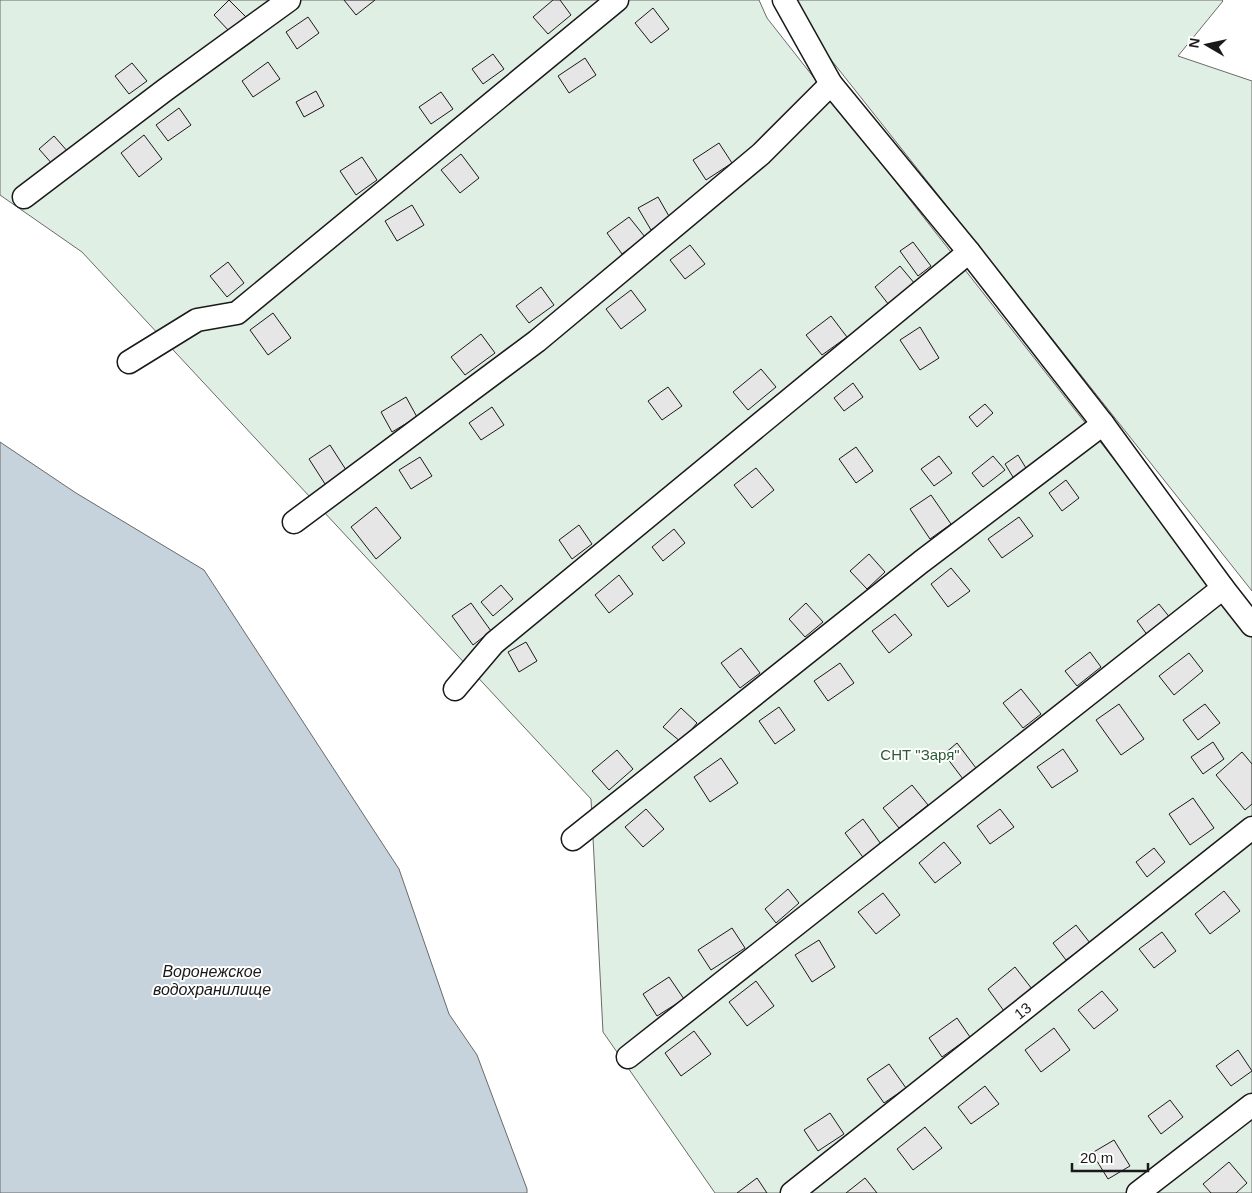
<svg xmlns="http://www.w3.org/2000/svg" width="1252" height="1193" font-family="Helvetica,sans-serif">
	<rect width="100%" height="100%" fill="#fff"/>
	<!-- green -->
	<path fill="#e0efe3" stroke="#6a6a6a" d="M0,0H759L767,18L1252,635V1193H715L603,1032L591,799L82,252L0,195Z
		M787,0H1222L1223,1L1178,56L1252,81V591L790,8Z"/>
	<!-- water -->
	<path fill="#c6d2dc" stroke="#6a6a6a" d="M0,442L76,493L204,570L399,869L449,1014L477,1055L527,1189V1193H0Z"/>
	<!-- building -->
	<path fill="#e6e6e6" stroke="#1a1a1a" d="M229,0L246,17L230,32L214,15Z
		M344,0H375L356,15Z
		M553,0H560L571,15L548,34L533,17Z
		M653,8L669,29L651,43L635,23Z
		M308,17L319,33L297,49L286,32Z
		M493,54L504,69L483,84L472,69Z
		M585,58L596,75L569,93L558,76Z
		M268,62L280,79L253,97L242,81Z
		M132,63L147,81L129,94L115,76Z
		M316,91L324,106L304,117L296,102Z
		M441,92L453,109L431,124L419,107Z
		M179,108L191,125L168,141L156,125Z
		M144,135L162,159L139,177L121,153Z
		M54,136L69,153L54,166L39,149Z
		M719,143L732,163L706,180L693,160Z
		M461,154L479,178L460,193L441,170Z
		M362,157L377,180L356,195L340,171Z
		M658,197L670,218L651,230L638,208Z
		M412,205L424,225L397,241L385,221Z
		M629,217L645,237L622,254L607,233Z
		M913,242L931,266L918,276L900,251Z
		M690,245L705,264L685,279L670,260Z
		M228,262L244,283L227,297L210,276Z
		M900,266L915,284L889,305L875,287Z
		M541,287L554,305L529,323L516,306Z
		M631,290L646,310L621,329L606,309Z
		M273,313L291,338L268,355L250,330Z
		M831,316L847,337L822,355L806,335Z
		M920,327L939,358L920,370L900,340Z
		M481,334L495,353L465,375L451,357Z
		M761,369L776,387L748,410L733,392Z
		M853,383L863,397L844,411L834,398Z
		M668,387L682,406L662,420L648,401Z
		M406,397L417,417L392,432L381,412Z
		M985,404L993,413L977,427L969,417Z
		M492,407L504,425L481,440L469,423Z
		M330,445L348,473L327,487L309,459Z
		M856,447L873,471L856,483L839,459Z
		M1018,455L1029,473L1016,482L1005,464Z
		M939,456L952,473L934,486L921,469Z
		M993,456L1005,470L983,487L972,473Z
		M420,457L432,476L411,489L399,470Z
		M756,468L774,490L752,508L734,485Z
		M1066,480L1079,498L1062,511L1049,493Z
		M931,495L951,524L930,539L910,509Z
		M376,507L401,538L376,559L351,527Z
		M1019,517L1033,536L1002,558L988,539Z
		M579,525L592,544L572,559L559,540Z
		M674,529L685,543L663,561L652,547Z
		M869,554L885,572L867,589L850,571Z
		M951,568L970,591L948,607L931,584Z
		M619,575L633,594L609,613L595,595Z
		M501,585L513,599L493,616L481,602Z
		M471,603L491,631L473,645L452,616Z
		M806,603L823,622L805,637L789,619Z
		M1159,604L1171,619L1148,636L1137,621Z
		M895,614L912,635L889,653L872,631Z
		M526,642L537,661L519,672L508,652Z
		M741,648L760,673L740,688L721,663Z
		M1090,652L1101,667L1077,686L1065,671Z
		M1189,653L1203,671L1174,695L1159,676Z
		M840,663L854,683L828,701L814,681Z
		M1021,689L1041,714L1023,728L1003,703Z
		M1119,704L1144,739L1121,755L1096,720Z
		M1205,704L1220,723L1198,740L1183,720Z
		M779,707L795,730L775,744L759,721Z
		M681,708L697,723L681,742L663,727Z
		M1213,742L1224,759L1203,774L1191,757Z
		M957,743L976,768L963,779L944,754Z
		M1063,749L1078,771L1052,788L1037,767Z
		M617,750L633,769L609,790L592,771Z
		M1242,752L1252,764V804L1245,810L1216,775Z
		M721,758L738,783L710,802L694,777Z
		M912,785L928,805L899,828L883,808Z
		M1193,798L1214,828L1190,845L1169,814Z
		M646,809L664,829L643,847L625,827Z
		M1000,809L1014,827L990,844L977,826Z
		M863,819L883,847L865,860L845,833Z
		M944,842L961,863L935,883L919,863Z
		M1154,848L1165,862L1147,877L1136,862Z
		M788,889L799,903L776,923L765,909Z
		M1224,891L1240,911L1210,934L1195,914Z
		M883,893L900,915L876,934L858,912Z
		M1076,925L1090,943L1066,960L1053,943Z
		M732,928L745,948L711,970L698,950Z
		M1162,932L1176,951L1154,968L1139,949Z
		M819,940L835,967L812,982L795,955Z
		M1015,967L1032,989L1004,1011L988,989Z
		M669,977L684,999L657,1016L643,994Z
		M756,981L774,1006L747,1026L729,1002Z
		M1102,991L1118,1010L1094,1029L1078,1010Z
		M957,1018L970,1037L942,1057L929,1038Z
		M1054,1028L1070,1050L1041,1072L1025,1050Z
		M694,1031L711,1054L681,1076L665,1053Z
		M1238,1050L1252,1071L1231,1086L1216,1066Z
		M889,1064L906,1088L884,1103L867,1079Z
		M985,1086L999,1104L971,1124L958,1107Z
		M1170,1100L1183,1117L1161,1134L1148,1116Z
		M830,1113L844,1134L818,1151L804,1130Z
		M925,1127L942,1148L913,1170L897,1149Z
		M1114,1140L1130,1166L1108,1179L1092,1153Z
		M1229,1162L1247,1183L1236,1193H1211L1203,1184Z
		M757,1178L767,1193H737Z
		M865,1178L877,1193H846Z"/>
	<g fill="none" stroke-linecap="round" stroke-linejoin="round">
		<defs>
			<g id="minor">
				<path d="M784,0L831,84L969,252L1103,424L1223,588L1252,625"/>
				<path d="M24,197L165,90L289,0"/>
				<path d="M129,362L197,320L237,313L617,0"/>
				<path d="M294,522L537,341L761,154L831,84"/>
				<path d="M455,689L494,643L969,252"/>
				<path d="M573,839L921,562L1103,424"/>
				<path d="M628,1057L1223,588"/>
				<path id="s1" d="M792,1193L1252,828"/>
				<path d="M1138,1193L1252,1105"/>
			</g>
		</defs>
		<!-- minor casing -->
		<use href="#minor" stroke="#1a1a1a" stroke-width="25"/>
		<!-- minor -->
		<use href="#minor" stroke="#fff" stroke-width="22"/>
	</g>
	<g text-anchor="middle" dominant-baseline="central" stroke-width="4" stroke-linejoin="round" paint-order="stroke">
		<!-- park labels -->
		<g font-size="15" fill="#2b5a34" stroke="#fff">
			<text x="920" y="754">СНТ "Заря"</text>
		</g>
		<!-- street labels -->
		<g font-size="15" fill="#1a1a1a" stroke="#fff">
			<text stroke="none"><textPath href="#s1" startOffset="294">13</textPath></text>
		</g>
		<!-- water labels -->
		<g font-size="16" font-style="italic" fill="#1a1a1a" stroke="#fff">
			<text x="212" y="971">Воронежское<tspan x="212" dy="18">водохранилище</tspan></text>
		</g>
	</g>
	<!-- north arrow -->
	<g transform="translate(1207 45) rotate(279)" stroke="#ffffff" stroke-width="4" paint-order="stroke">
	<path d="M0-4L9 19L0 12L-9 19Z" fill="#1a1a1a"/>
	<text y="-8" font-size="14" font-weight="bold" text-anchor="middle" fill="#1a1a1a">N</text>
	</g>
	<!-- scale -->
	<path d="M1072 1163v8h76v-8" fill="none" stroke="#1a1a1a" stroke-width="2.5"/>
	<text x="1080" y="1163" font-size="15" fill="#1a1a1a" stroke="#ffffff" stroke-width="4" paint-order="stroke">20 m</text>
</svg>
